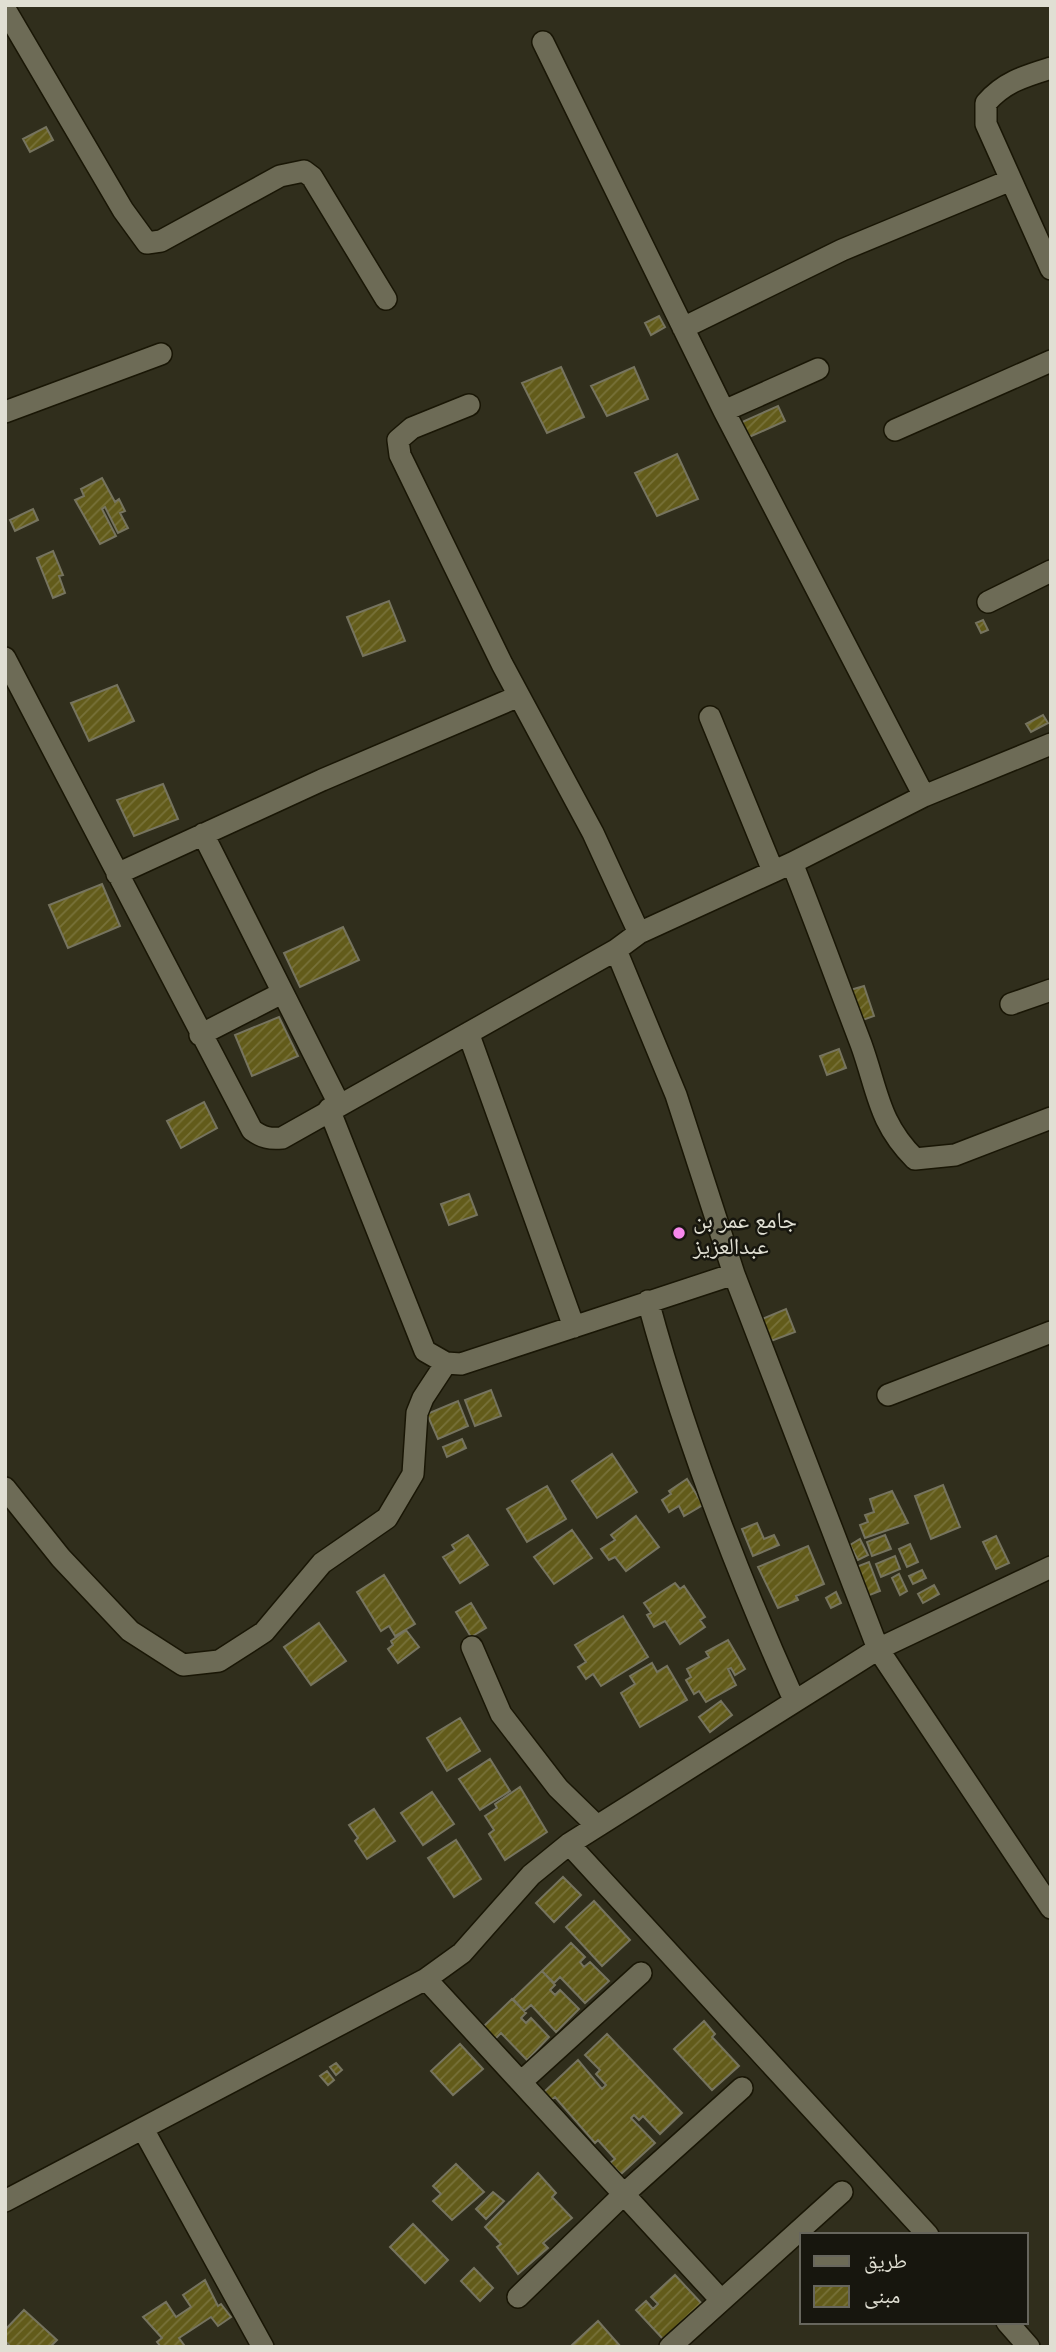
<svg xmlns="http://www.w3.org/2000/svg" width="1056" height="2352" font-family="'Nunito Sans','Noto Naskh Arabic',sans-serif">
	<defs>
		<pattern id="building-hatch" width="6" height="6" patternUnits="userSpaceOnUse" patternTransform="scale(1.75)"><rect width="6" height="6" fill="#625b1a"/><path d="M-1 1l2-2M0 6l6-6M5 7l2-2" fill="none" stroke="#78723a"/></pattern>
	</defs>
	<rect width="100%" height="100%" fill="#302e1c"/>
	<!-- building -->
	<path fill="url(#building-hatch)" stroke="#76745f" stroke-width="2" d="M46,127L53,140L30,152L23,139Z
		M659,316L665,327L651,335L645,323Z
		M561,367L584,417L547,433L522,383Z
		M634,367L648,399L607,416L591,386Z
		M778,406L785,421L747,438L740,423Z
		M677,454L698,499L657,516L635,473Z
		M102,478L115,502L119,499L125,511L120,513L128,528L118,533L105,507L102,509L116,536L100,544L75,500L84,496L81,489Z
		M33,509L38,520L15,531L10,520Z
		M53,551L63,575L59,576L65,593L53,598L37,558Z
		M389,601L405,641L363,656L347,617Z
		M983,620L988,630L981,633L976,623Z
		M117,685L134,721L89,741L71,703Z
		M1043,715L1048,723L1031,732L1026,724Z
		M163,784L178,819L134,836L117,800Z
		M102,884L120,926L68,948L49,905Z
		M343,927L359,960L300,987L284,953Z
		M864,986L874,1016L857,1022L847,991Z
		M279,1017L298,1056L252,1076L235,1035Z
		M839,1049L846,1068L827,1075L820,1056Z
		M204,1102L217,1128L181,1148L167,1121Z
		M469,1194L477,1215L449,1225L441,1204Z
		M786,1309L795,1332L771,1341L762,1319Z
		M491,1390L501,1416L475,1426L465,1400Z
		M458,1401L468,1426L438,1439L427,1414Z
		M462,1439L466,1448L447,1457L443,1447Z
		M612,1454L637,1492L597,1518L572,1481Z
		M687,1479L703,1505L684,1516L679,1506L669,1512L662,1500L671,1494L669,1491Z
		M943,1485L960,1527L931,1539L915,1496Z
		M547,1486L566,1519L527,1542L507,1509Z
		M892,1491L908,1523L865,1538L860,1525L868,1522L865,1515L874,1512L870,1499Z
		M636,1516L659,1547L626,1571L615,1557L609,1560L601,1549L615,1540L611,1535Z
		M757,1523L764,1539L774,1535L779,1545L753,1556L742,1529Z
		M572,1530L592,1558L554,1584L534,1557Z
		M468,1535L488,1565L460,1583L443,1557L455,1550L452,1545Z
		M885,1535L891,1549L872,1556L867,1542Z
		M996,1536L1009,1563L996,1569L983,1542Z
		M860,1539L868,1555L858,1560L850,1545Z
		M910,1544L918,1562L907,1567L899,1549Z
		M808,1546L824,1584L796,1596L798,1600L778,1608L758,1567Z
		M895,1556L900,1569L881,1577L876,1564Z
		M869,1562L880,1591L867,1596L856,1567Z
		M922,1570L926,1578L913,1584L909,1576Z
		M899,1574L907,1591L900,1595L892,1578Z
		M384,1575L415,1624L395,1636L389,1626L381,1631L357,1592Z
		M675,1583L680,1589L684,1586L705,1617L700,1620L705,1627L680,1644L665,1621L654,1627L647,1615L651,1613L644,1603Z
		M934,1585L939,1594L923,1603L918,1594Z
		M836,1592L841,1603L831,1608L826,1598Z
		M471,1603L486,1628L471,1637L456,1612Z
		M623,1616L648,1657L601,1686L593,1674L586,1679L578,1667L586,1662L575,1645Z
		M319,1623L346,1661L311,1685L284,1647Z
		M406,1630L419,1647L398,1663L388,1649L393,1645L391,1641Z
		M728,1640L745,1669L735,1675L731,1668L728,1669L736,1685L706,1702L699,1691L694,1694L686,1680L691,1677L687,1669L709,1657L706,1652Z
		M652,1663L657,1672L667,1666L687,1700L640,1727L621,1693L635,1684L630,1676Z
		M721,1701L732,1715L710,1732L699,1717Z
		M460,1718L480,1751L447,1771L427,1738Z
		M490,1759L510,1791L480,1810L459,1779Z
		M520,1787L547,1832L505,1860L489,1834L494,1830L485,1816L497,1808L495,1804Z
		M432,1792L454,1824L423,1845L401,1813Z
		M374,1809L395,1841L367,1859L355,1841L358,1838L349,1825Z
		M456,1840L481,1879L454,1897L428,1858Z
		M563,1877L581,1895L554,1922L536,1903Z
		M594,1901L630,1940L602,1966L566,1927Z
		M571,1943L585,1957L580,1962L584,1967L590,1962L609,1981L585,2003L560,1977L554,1983L542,1971Z
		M542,1971L555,1985L550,1990L555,1995L560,1990L579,2009L556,2032L531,2005L524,2011L513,1999Z
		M512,1999L526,2013L521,2018L526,2023L531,2018L549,2037L527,2060L501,2033L495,2039L483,2027Z
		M704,2021L715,2034L712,2037L739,2066L712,2090L674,2049Z
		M607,2034L682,2113L660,2134L643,2116L639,2120L634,2115L631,2118L655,2143L621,2174L610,2163L615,2159L598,2140L595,2143L555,2097L551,2100L544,2092L578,2060L602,2089L606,2085L596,2074L600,2070L585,2055Z
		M460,2044L483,2069L453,2095L431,2071Z
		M336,2063L342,2070L336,2075L330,2067Z
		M327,2071L334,2080L328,2085L320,2076Z
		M456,2164L484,2192L452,2220L433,2201L441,2194L433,2186Z
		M538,2173L556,2193L552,2197L572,2218L543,2243L548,2248L518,2274L497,2247L501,2244L485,2227Z
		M493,2192L504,2201L486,2219L476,2209Z
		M413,2224L448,2260L425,2283L390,2247Z
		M474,2268L493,2288L480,2301L461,2281Z
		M675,2275L702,2304L663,2339L636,2310L646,2301L653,2309L658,2304L651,2297Z
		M205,2280L218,2306L221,2304L231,2317L218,2326L211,2317L179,2338L184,2345L181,2347H161L157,2342L162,2338L143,2317L166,2302L176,2317L191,2307L183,2295Z
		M24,2310L57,2340L50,2347H11L5,2341V2330Z
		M598,2321L621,2347H574L572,2345Z"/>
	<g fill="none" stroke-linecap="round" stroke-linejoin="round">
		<defs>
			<path id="minor" d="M5,9L123,210L147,243L161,241L280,176L304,171L312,177L386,299
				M543,42L724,411L924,796
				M1051,68C1025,76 1004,82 986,103V124L1051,269
				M683,328L842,250L1011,180
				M469,405L412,428L398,440L400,455L502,664L593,833L639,933
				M724,411L818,369
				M5,412L161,354
				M895,430L1051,361
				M988,602L1051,571
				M5,658L252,1130C263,1138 270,1139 282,1138L616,950L639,933L792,863L924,796L1051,744
				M710,717L773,871
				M203,834L339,1104
				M792,863C816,923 838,984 861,1044C878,1091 878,1122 915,1159L955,1155L1051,1118
				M117,874L322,780L519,696
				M616,950L676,1095L734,1274L878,1649L1051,1908
				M1011,1004L1051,990
				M200,1035L282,993
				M469,1035L574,1327
				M329,1109L425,1351L446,1363L461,1364L734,1274
				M648,1301C685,1438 736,1571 794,1700
				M888,1395L1051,1332
				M5,1488L61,1558L130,1631L183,1665L219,1661L264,1632L322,1563L387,1518L413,1474L417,1413L423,1398L446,1363
				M472,1647L501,1714L558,1788L597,1826
				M569,1844L928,2235
				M426,1979L721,2300
				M521,2082L641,1973
				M143,2129L263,2347
				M5,2201L426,1979L462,1953L531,1875L569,1844L878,1649L1051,1567
				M518,2297L624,2194L742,2088
				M1007,2322L1029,2347
				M670,2347L842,2192"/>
		</defs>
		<!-- minor casing -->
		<use href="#minor" stroke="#191605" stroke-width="24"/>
		<!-- minor -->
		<use href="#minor" stroke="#6d6b56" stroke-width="21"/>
	</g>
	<!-- markers -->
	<circle fill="#f788ec" stroke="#17160e" stroke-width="2.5" cx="679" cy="1233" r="7"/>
	<g text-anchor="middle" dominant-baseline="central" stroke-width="5" stroke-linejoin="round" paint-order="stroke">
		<!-- poi labels -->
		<g font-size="23" fill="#e0dfd3" stroke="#17160e" text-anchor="start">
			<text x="693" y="1220">جامع عمر بن<tspan x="693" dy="26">عبدالعزيز</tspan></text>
		</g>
	</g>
	<!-- border -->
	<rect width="1056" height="2352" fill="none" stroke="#e0dfd3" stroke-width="14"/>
	<!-- legend -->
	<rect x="800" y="2233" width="228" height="91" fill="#17160e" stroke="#67665d" stroke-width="2"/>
	<rect x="814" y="2256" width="35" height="10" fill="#6d6b56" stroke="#67665d" stroke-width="2"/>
	<text x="864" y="2268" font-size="21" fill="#e0dfd3">طريق</text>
	<rect x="814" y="2286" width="35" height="21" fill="url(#building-hatch)" stroke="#67665d" stroke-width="2"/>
	<text x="864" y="2303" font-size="21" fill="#e0dfd3">مبنى</text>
</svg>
